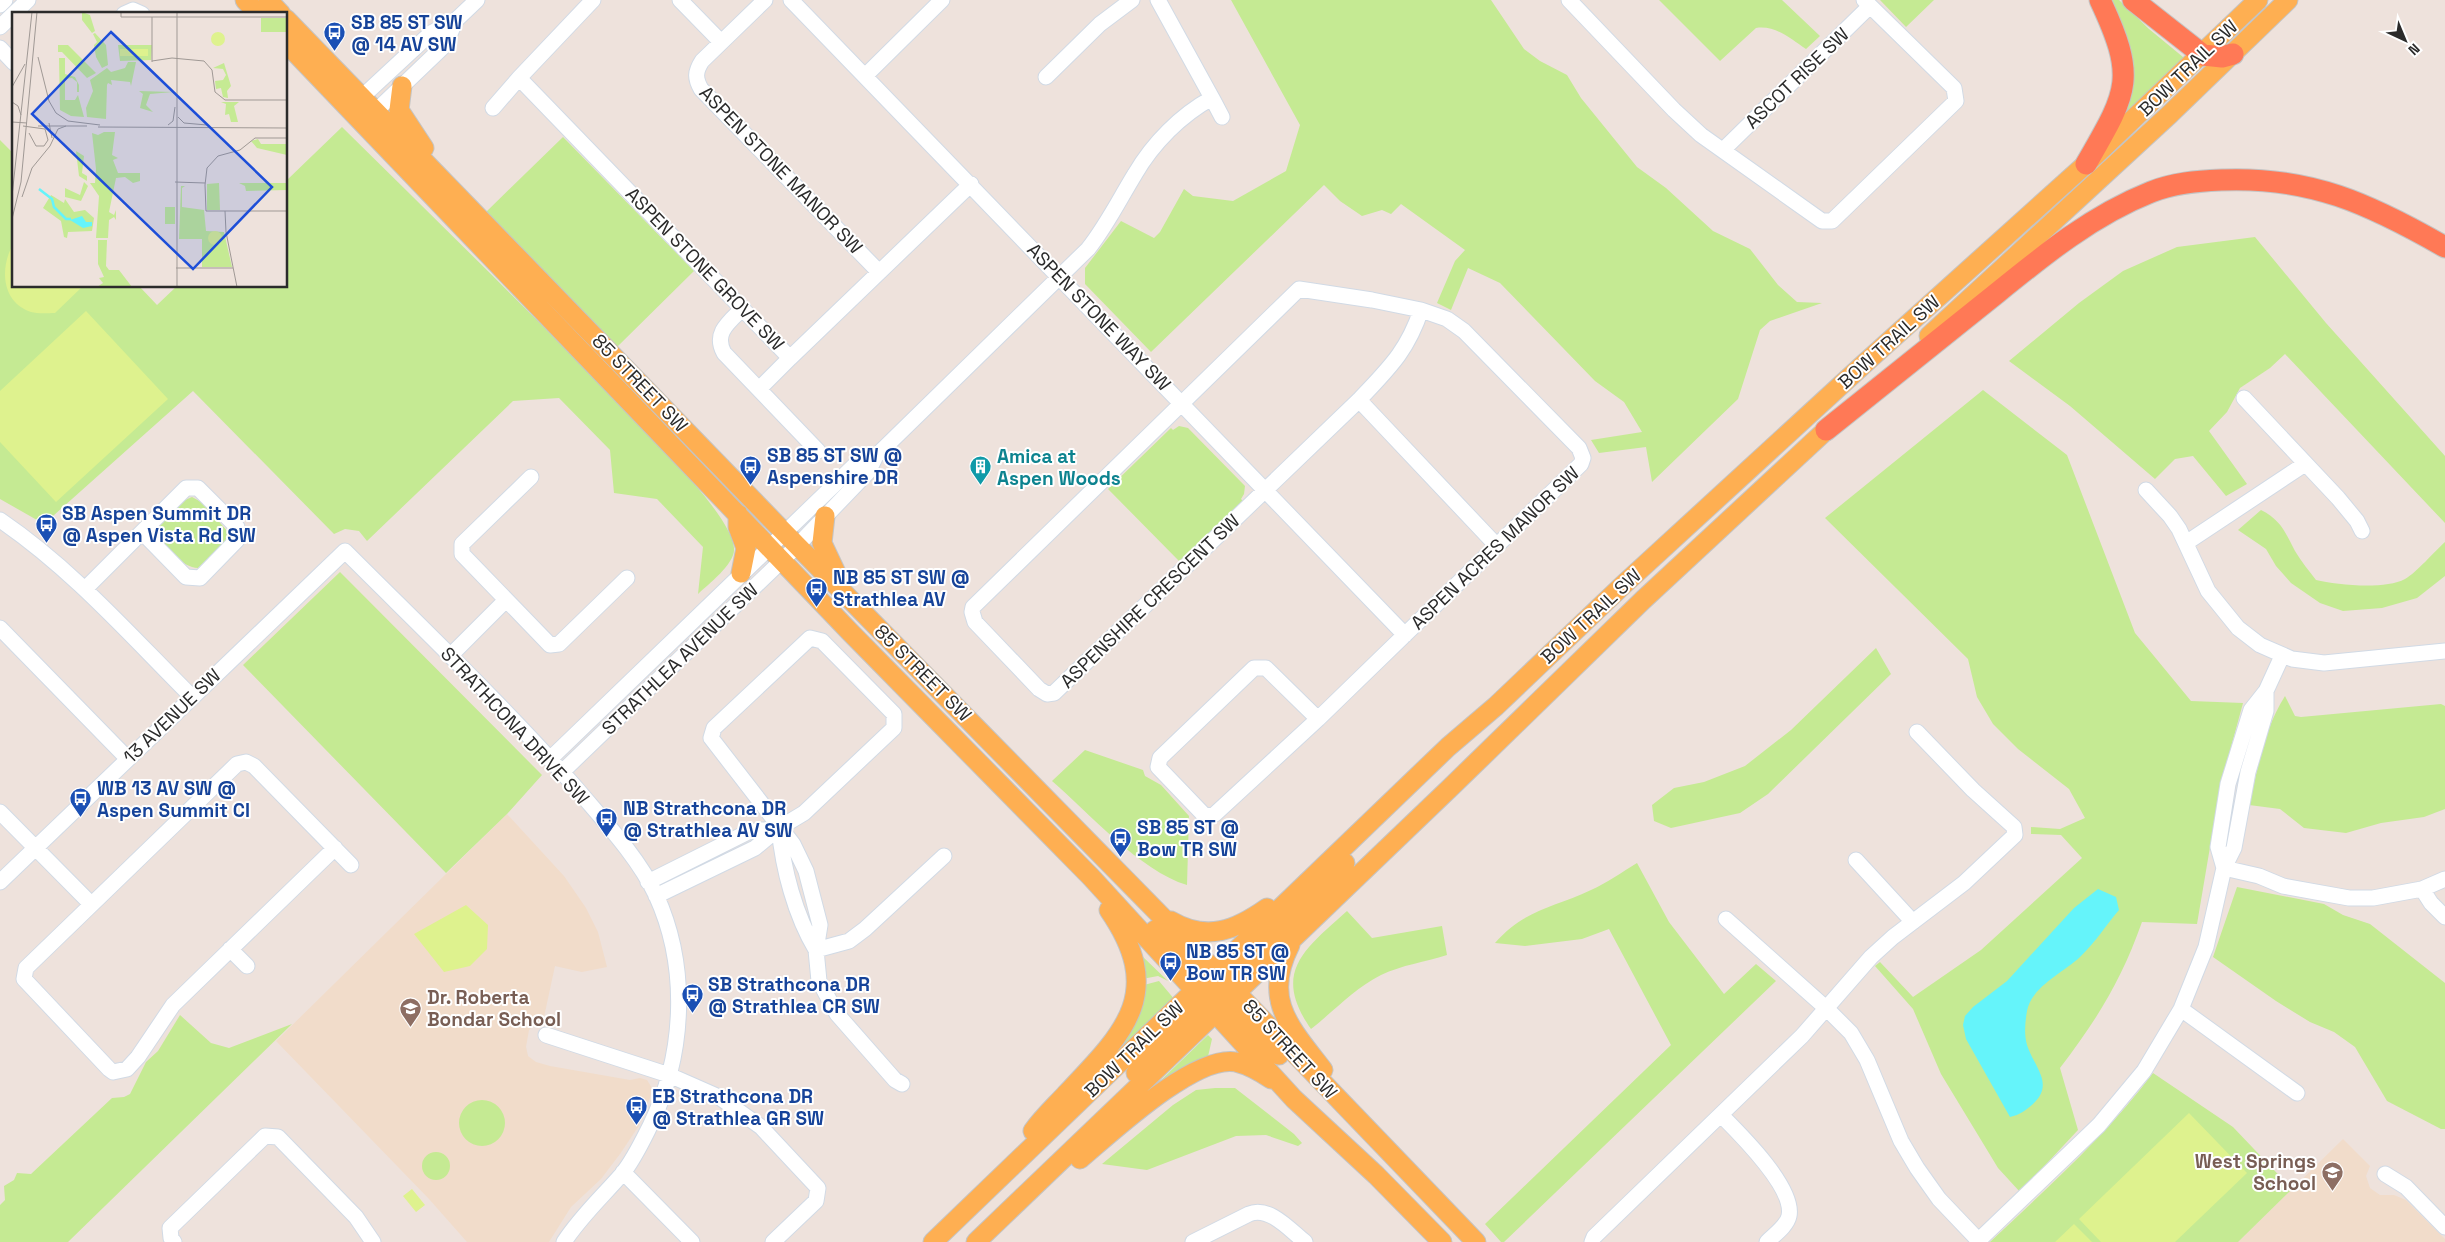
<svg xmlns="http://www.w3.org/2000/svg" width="2445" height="1242" font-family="'Space Grotesk',sans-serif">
	<rect width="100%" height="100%" fill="#eee2dc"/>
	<!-- education -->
	<path fill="#f1dcca" d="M507,814L564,876L586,908L598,932L607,967L582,972L555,966L544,1017L529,1030L526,1047L528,1056L536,1062L550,1066L630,1080L640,1078L647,1080L652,1088L650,1098L638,1127L620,1154L601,1179L571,1207L549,1242H467L429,1199L276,1041Z
		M2343,1139L2370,1166L2366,1176L2370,1188L2380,1195H2394L2406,1200L2445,1239V1242H2238Z"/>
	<!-- green -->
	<path fill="#c5ea93" d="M1231,0H1491L1524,49L1540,61L1567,75L1581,98L1637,167L1666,188L1713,231L1750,249L1778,285L1797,302L1822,303L1770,321L1760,330L1738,399L1652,482L1646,447L1599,453L1591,440L1642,432L1624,402L1595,381L1500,283L1468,268L1451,310L1437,303L1455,261L1465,250L1401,204L1391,214L1382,210L1362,216L1340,201L1324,185L1151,352L1085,284V268L1121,221L1154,238L1160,232L1184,189L1193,196L1233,201L1286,171L1300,125Z
		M1659,0H1782L1820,36L1806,49C1791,39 1776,25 1756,28L1720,61Z
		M1880,0H1934L1906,27Z
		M2109,0H2119L2149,29L2183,57L2184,63L2125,122Z
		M342,127C438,222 534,315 627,413C652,439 731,514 734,548C736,563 709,584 698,594L703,547L657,499L614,493L610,450L559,398L513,401L367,541L359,531L345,529L334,534L193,391L44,524L0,499V140L14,154V286H139L157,305L177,286H286V181Z
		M563,137L694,271L617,347L486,212Z
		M2255,237L2326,323L2445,456V523L2285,354L2270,368L2240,388L2227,412L2209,431L2247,484L2226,496L2193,456L2175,459L2155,479L2070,406L2009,361L2079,303L2123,271L2177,247Z
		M1983,390L2067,455L2135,633L2191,701L2243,703L2220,788L2197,924L2142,922C2121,981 2098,1018 2060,1068L2078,1130L2020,1192L1998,1168L1941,1074L1913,1009L1875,966L1880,962L1913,997L1981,950L2082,858L2061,835L2031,834V827L2060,829L2085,818L2069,789L2018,749L1993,724L1977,697L1968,659L1825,518Z
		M1179,426L1188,428L1245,486L1244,494L1241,499L1243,501L1180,562L1108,489L1171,428L1173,430Z
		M192,497L203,503L228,532L226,542L198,568C182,568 155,541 160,525L185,500Z
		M2261,510C2281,520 2285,532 2295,551C2301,561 2309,571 2316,580C2337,585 2385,590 2405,579C2416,573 2435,551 2445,542V576L2417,598L2382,608L2343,611L2320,603L2291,583L2276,566L2266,549L2238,530Z
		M340,572L542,775L507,814L446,873L243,665Z
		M1876,648L1891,674L1768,794L1740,813L1671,828L1654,821L1652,805L1674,788L1704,782L1745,766L1791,730Z
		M2285,696L2295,716L2301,717L2441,704L2445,706V809L2424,817L2381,823L2346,833L2304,828L2280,809L2249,805C2258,767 2264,729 2285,696Z
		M1085,750L1143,770L1145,776L1161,785L1189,816L1187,885C1140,871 1089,813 1052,781Z
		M1637,863L1669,922L1724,994L1756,964L1776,981L1504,1242H1501L1485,1224L1671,1045L1609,929L1582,939L1525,946L1495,943C1525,909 1553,908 1591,890C1607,883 1622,872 1637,863Z
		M2237,887L2324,904L2343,915L2370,924L2445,983V1129H2441L2387,1101L2355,1047L2334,1032L2310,1022L2276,1001L2213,957Z
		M1347,911L1372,938L1442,926L1447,955C1425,962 1402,965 1381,975C1355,988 1334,1011 1311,1029C1271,972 1305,949 1347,911Z
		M1142,956L1168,981L1158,976L1142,979L1138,958Z
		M1159,981L1175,1000L1126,1048L1123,1045L1129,1035L1144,985Z
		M180,1015L211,1043L229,1048L292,1024L68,1242H0V1205L5,1200L4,1186L14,1180L17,1173L31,1174L112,1098L124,1097L130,1094L146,1062L158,1051Z
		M1208,1035L1212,1039L1207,1061L1160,1088L1157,1084Z
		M2153,1073L2233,1127L2292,1189L2238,1242H1990C2047,1188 2106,1136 2153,1073Z
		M1215,1088H1235L1294,1134L1302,1143L1298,1146L1266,1135L1236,1136L1147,1170L1102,1164L1173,1105L1196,1090Z
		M459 1123a23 23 0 1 1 46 0a23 23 0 1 1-46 0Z
		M422 1166a14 14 0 1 1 28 0a14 14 0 1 1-28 0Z"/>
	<!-- pitch -->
	<path fill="#def28e" d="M14,243V286H83L55,313C48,313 38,314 31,312C0,302 0,265 14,243Z
		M86,311L168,399L56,502L0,442V391Z
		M466,905L488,925L487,949L470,966L444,972L414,934Z
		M2189,1113L2247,1173L2175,1242H2101L2079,1219Z
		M412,1189L425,1205L416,1212L403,1196Z
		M2074,1224L2092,1242H2055Z"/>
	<!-- water -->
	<path fill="#65f4fa" d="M2098,889L2116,897L2119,910C2106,925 2095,943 2080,957C2063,973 2032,986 2027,1011C2025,1023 2024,1034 2027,1045C2034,1067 2055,1084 2033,1104C2026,1110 2020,1115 2010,1117L1966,1039L1963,1025L1965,1016L1973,1007L2007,981L2074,908Z"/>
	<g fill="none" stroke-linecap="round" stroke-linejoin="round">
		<defs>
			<path id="minor" d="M593,0L519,78L790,358L971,184
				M680,0L721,42
				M765,0L702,61C695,72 695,78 701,89L879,272
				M791,0L1405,635
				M1569,0L1674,110L1701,135L1822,221H1832L1956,101L1954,88L1864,0
				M0,5L5,0
				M124,14L133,10L142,14
				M0,27L28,0
				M0,48L14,63
				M866,75L942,0
				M1046,77L1100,24L1132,0
				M1212,98L1222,117
				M358,107L362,97L431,33L456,20L477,0
				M493,108L519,78
				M364,112L376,111L445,45L456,20
				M1723,150L1870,6
				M743,308C729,322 713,333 724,353L818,451
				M759,389L790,358
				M2244,398L2338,498L2357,521L2362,531
				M1359,400L1497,546
				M531,477L462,544V554L550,645L559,644L627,578
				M2146,490L2170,516L2179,529L2208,591L2238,628L2260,645L2292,659L2324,663L2445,651
				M0,520C72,569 130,635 191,696
				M2186,543L2305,464
				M85,589L186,488H198L237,527V540L200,578L186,577L142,532
				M0,628L127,758
				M450,656L506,600
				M1318,719L1266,668H1254L1160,758L1158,767L1205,816L1215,814L1318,719L1581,464L1583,458L1579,448L1464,331L1447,319L1421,310L1372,300L1299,289L973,607L972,612L975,622L1039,689L1047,694L1054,693L1359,400C1388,369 1407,352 1421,310
				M550,759L858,462L876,456
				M562,772L798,545L868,472L876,456L1088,249C1107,225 1119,200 1135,174C1153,143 1181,115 1212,98L1158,0
				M0,812L91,904
				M779,828C783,869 795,915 816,950
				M335,848L173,1005L138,1057L127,1069L113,1072L109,1069L24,979L26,968L237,764L246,762L254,766L351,865
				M1856,860L1913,922
				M2224,868L2259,876L2283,886L2349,898H2373L2422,889L2445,879
				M2224,868L2218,847L2228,784L2251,710L2266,691L2282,656
				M0,882L345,551C423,629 504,706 577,789C604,821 638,857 656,895C689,967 685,1055 650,1126C642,1142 633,1161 622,1174C602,1197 581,1216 564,1242
				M648,882L748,832L779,828
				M2422,889L2431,903L2445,917
				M656,896L755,848L779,828L804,813L894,728V714L822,641L810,638L714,728L711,738L793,844L806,871L820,925L816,950L819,981L837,1014L895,1080L902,1084
				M1726,919L1827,1009L1851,1033L1867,1060L1901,1141L1917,1168L1939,1199L1979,1241
				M230,949L247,966
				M816,950L849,941L865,929L944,856
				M2181,1009L2297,1093
				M546,1035L669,1075L719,1097L761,1127L818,1188L816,1201L773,1242
				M1721,1115C1740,1134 1795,1188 1789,1216C1787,1226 1774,1235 1767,1242
				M623,1172L692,1242
				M2385,1174L2406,1187L2445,1227
				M174,1242L171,1238L170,1228L265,1136L278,1137L356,1217L373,1242
				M1193,1242L1249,1214C1269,1205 1291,1231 1305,1242
				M1592,1242L1594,1237L1802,1036L1871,957L1893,937L1964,883L2015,835L2014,827L1973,790L1917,732
				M1977,1242L2099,1125L2144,1071L2181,1009L2206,947L2224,868L2234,848L2248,772L2266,711V691"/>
			<path id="major" d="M245,0L258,14
				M268,0L281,14
				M286,19L776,524L1228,984L1476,1242
				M286,43L851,633L1091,877L1294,1099L1376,1175L1442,1242
				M402,86L399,110L424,148
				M1929,336L2170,114L2288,0
				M738,514V527L746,548L741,573
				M825,516L822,543L838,577
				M1171,921C1207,942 1236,930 1267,908
				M1155,930L1200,972
				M1290,945C1262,1000 1290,1027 1323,1070
				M1220,993L1345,863
				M1217,997L1279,1055
				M1136,1073L1194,1013L1212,991
				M1033,1131C1042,1118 1055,1106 1066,1094C1125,1032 1166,993 1109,910
				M1080,1159C1112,1132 1195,1054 1236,1062C1248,1065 1261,1072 1271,1079
				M933,1242L1448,747L1496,706L1623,585L1865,363L2086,164L2258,0
				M976,1242L1452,786L1643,600L1837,420"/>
			<path id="highway" d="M2133,0L2203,55L2222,57L2233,54
				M2086,164C2128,91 2137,79 2100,0
				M1826,430C1883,384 1940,338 1997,293C2045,254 2093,215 2151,192C2173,183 2197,181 2221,180C2310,176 2370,204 2445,247"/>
		</defs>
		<!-- minor casing -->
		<use href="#minor" stroke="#d1dae5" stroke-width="17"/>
		<!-- major casing -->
		<use href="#major" stroke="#c4c4c4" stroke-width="21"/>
		<!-- highway casing -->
		<use href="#highway" stroke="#c4c4c4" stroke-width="23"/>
		<!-- minor -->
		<use href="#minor" stroke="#fff" stroke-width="15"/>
		<!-- major -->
		<use href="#major" stroke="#feaf52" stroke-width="19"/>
		<!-- highway -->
		<use href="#highway" stroke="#ff7956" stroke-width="21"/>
	</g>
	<!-- icons -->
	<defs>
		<symbol id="bus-pin" viewBox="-11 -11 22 30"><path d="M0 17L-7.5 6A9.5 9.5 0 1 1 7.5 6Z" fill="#1a4fb4" stroke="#fff"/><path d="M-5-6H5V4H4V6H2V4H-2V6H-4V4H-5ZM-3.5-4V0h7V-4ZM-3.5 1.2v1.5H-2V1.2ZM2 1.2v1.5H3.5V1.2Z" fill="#fff"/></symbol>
		<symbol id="building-pin" viewBox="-11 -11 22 30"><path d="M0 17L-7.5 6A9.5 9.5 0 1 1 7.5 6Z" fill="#0f9aa8" stroke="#fff"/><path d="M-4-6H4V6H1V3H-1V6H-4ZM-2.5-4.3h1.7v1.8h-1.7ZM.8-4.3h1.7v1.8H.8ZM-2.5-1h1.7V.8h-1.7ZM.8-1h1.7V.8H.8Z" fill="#fff"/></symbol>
		<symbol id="school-pin" viewBox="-11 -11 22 30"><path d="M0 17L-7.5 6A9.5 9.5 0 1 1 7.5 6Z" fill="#8d6e63" stroke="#fff"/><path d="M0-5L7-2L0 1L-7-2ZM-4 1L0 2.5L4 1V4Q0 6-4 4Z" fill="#fff"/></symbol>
	</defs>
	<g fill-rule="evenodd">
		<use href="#bus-pin" x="322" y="20" width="25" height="34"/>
		<use href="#bus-pin" x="738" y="454" width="25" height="34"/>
		<use href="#building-pin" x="968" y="454" width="25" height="34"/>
		<use href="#bus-pin" x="34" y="512" width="25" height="34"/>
		<use href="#bus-pin" x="804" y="576" width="25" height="34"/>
		<use href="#bus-pin" x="68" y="786" width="25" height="34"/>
		<use href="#bus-pin" x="594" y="806" width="25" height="34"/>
		<use href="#bus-pin" x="1108" y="826" width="25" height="34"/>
		<use href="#bus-pin" x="1158" y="950" width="25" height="34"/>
		<use href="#bus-pin" x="680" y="982" width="25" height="34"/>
		<use href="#school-pin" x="398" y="996" width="25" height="34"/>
		<use href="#bus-pin" x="624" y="1094" width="25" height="34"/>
		<use href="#school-pin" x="2320" y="1160" width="25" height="34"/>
	</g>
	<g text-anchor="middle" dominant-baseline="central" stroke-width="4" stroke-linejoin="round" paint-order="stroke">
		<!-- transit labels -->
		<g font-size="19" font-weight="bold" fill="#164399" stroke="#fff" text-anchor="start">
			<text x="351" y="22">SB 85 ST SW<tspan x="351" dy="22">@ 14 AV SW</tspan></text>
			<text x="767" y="455">SB 85 ST SW @<tspan x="767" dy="22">Aspenshire DR</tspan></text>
			<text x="62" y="513">SB Aspen Summit DR<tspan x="62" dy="22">@ Aspen Vista Rd SW</tspan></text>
			<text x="833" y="577">NB 85 ST SW @<tspan x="833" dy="22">Strathlea AV</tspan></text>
			<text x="97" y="788">WB 13 AV SW @<tspan x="97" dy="22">Aspen Summit CI</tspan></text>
			<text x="623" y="808">NB Strathcona DR<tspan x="623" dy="22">@ Strathlea AV SW</tspan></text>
			<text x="1137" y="827">SB 85 ST @<tspan x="1137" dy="22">Bow TR SW</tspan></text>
			<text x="1186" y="951">NB 85 ST @<tspan x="1186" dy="22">Bow TR SW</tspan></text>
			<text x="708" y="984">SB Strathcona DR<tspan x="708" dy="22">@ Strathlea CR SW</tspan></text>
			<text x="652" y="1096">EB Strathcona DR<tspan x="652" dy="22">@ Strathlea GR SW</tspan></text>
		</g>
		<!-- street labels -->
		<g font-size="19" fill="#2b2b2b" stroke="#fff">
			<text transform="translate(2188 68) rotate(-44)">BOW TRAIL SW</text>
			<text transform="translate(1797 78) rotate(-44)">ASCOT RISE SW</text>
			<text transform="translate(781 170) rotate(46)">ASPEN STONE MANOR SW</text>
			<text transform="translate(705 269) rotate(46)">ASPEN STONE GROVE SW</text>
			<text transform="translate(1099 317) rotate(46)">ASPEN STONE WAY SW</text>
			<text transform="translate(1889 342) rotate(-42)">BOW TRAIL SW</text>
			<text transform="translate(640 383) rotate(46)">85 STREET SW</text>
			<text transform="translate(1495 548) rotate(-44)">ASPEN ACRES MANOR SW</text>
			<text transform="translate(1150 601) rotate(-44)">ASPENSHIRE CRESCENT SW</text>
			<text transform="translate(1591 616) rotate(-43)">BOW TRAIL SW</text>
			<text transform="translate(680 659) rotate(-44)">STRATHLEA AVENUE SW</text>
			<text transform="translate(923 673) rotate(45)">85 STREET SW</text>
			<text transform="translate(172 716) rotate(-44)">13 AVENUE SW</text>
			<text transform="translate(515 726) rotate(47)">STRATHCONA DRIVE SW</text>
			<text transform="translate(1134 1049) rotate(-44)">BOW TRAIL SW</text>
			<text transform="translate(1290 1049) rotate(47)">85 STREET SW</text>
		</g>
		<!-- culture labels -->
		<g font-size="19" font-weight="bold" fill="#0d838f" stroke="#fff" text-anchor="start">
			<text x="997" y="456">Amica at<tspan x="997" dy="22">Aspen Woods</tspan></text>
		</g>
		<!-- education labels -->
		<g font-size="19" font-weight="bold" fill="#785e54" stroke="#fff" text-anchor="start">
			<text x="427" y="997">Dr. Roberta<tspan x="427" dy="22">Bondar School</tspan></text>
			<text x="2316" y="1161" text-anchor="end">West Springs<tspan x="2316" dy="22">School</tspan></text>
		</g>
	</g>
	<!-- overview -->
	<g transform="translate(12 12)">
		<rect width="275" height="275" fill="#eee2dc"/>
		<path d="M70,0L78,3L83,19L80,21L70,8ZM249,6H274V20H249ZM83,21L94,33L96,53L90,56L84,45L82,33L85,30L81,22ZM46,33H56L84,61L75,66L50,40H46ZM106,33H140L139,48L108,49ZM47,46H53V62L63,65L67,73V80H65V70L60,66L53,67V88H63L66,83L72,105L59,104L48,98ZM116,50H124L119,74L118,70L99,68L100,73L96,71L95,73L94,107L75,105L74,96L81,79L78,68L95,56L99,60L113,56ZM212,51L219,74L215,79L216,86L211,85L209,76L204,77L203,69L211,68L214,63L211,57L201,56ZM127,79L161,80L138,82L134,93L141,100L128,96L131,82ZM209,90H227L222,94L226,110H219L217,102L213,103L214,92ZM92,120H103L100,143L106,146L101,148L106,161H128V169L121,171L113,165L104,166L97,200L102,203L104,198V208L102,205L97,208L96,226H84L87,184L78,171H83L84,157L80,121L86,123ZM246,127L249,132H275V143L245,136L239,129ZM64,139L72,144L70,161L75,164V169L67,164ZM72,170L76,174L69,189L53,185V176L68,183ZM207,171L208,198H195V172ZM227,171H275V178L234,179L233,174ZM169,174H173L170,176V195L192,198L194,219L212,220L220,255H190V227H167ZM39,183L52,191L53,187L62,200L73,198L82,206L80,219L56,220L55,226L52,225L49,209L31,196ZM153,195H163V212H153ZM86,228H95L94,254L97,258H107L120,275H85L91,271L87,266L92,265L86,252Z" fill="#c5ea93"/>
		<path d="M199 27a7 7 0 1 1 14 0a7 7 0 1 1-14 0ZM108,37H136V44H108ZM196 226a7 7 0 1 1 14 0a7 7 0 1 1-14 0Z" fill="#def28e"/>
		<path d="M70,204L74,210H80V214L71,216L58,208Z" fill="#65f4fa"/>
		<path fill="none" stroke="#65f4fa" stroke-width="2.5" d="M27,177L40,187L42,195L54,207H59"/>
		<path fill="none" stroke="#a09995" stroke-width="1" d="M109,0V5H131M165,0V275M131,5H275M26,45L37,89L44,101L56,109L88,113M140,49L160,46L192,49L200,58L203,80L213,88H275M140,50V5M0,75L13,52M0,90L6,94L9,103M166,105L172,111L195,113M0,110L15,111M37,111L40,126M156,113L161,109L163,95M11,114L33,117L36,128L32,134H24L17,121M26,114H75M86,115L275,116M275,126H243L228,138L206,144L195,156L193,173L194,199H275M163,170L193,171M0,184L20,0M10,185L20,156L38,134L46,117L54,114M213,199L214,220L225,275M0,207L9,170L25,0M164,256H221"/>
		<path fill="#1d4ed8" fill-opacity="0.15" stroke="#1d4ed8" stroke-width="2.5" d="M99,20L260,175L181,257L20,102Z"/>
		<rect width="275" height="275" fill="none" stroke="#2b2b2b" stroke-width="2.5"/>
	</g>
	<!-- north arrow -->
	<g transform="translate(2405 40) rotate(136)" stroke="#ffffff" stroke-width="4" paint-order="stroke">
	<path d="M0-4L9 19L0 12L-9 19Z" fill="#2b2b2b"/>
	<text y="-8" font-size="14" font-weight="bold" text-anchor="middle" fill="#2b2b2b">N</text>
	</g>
</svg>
